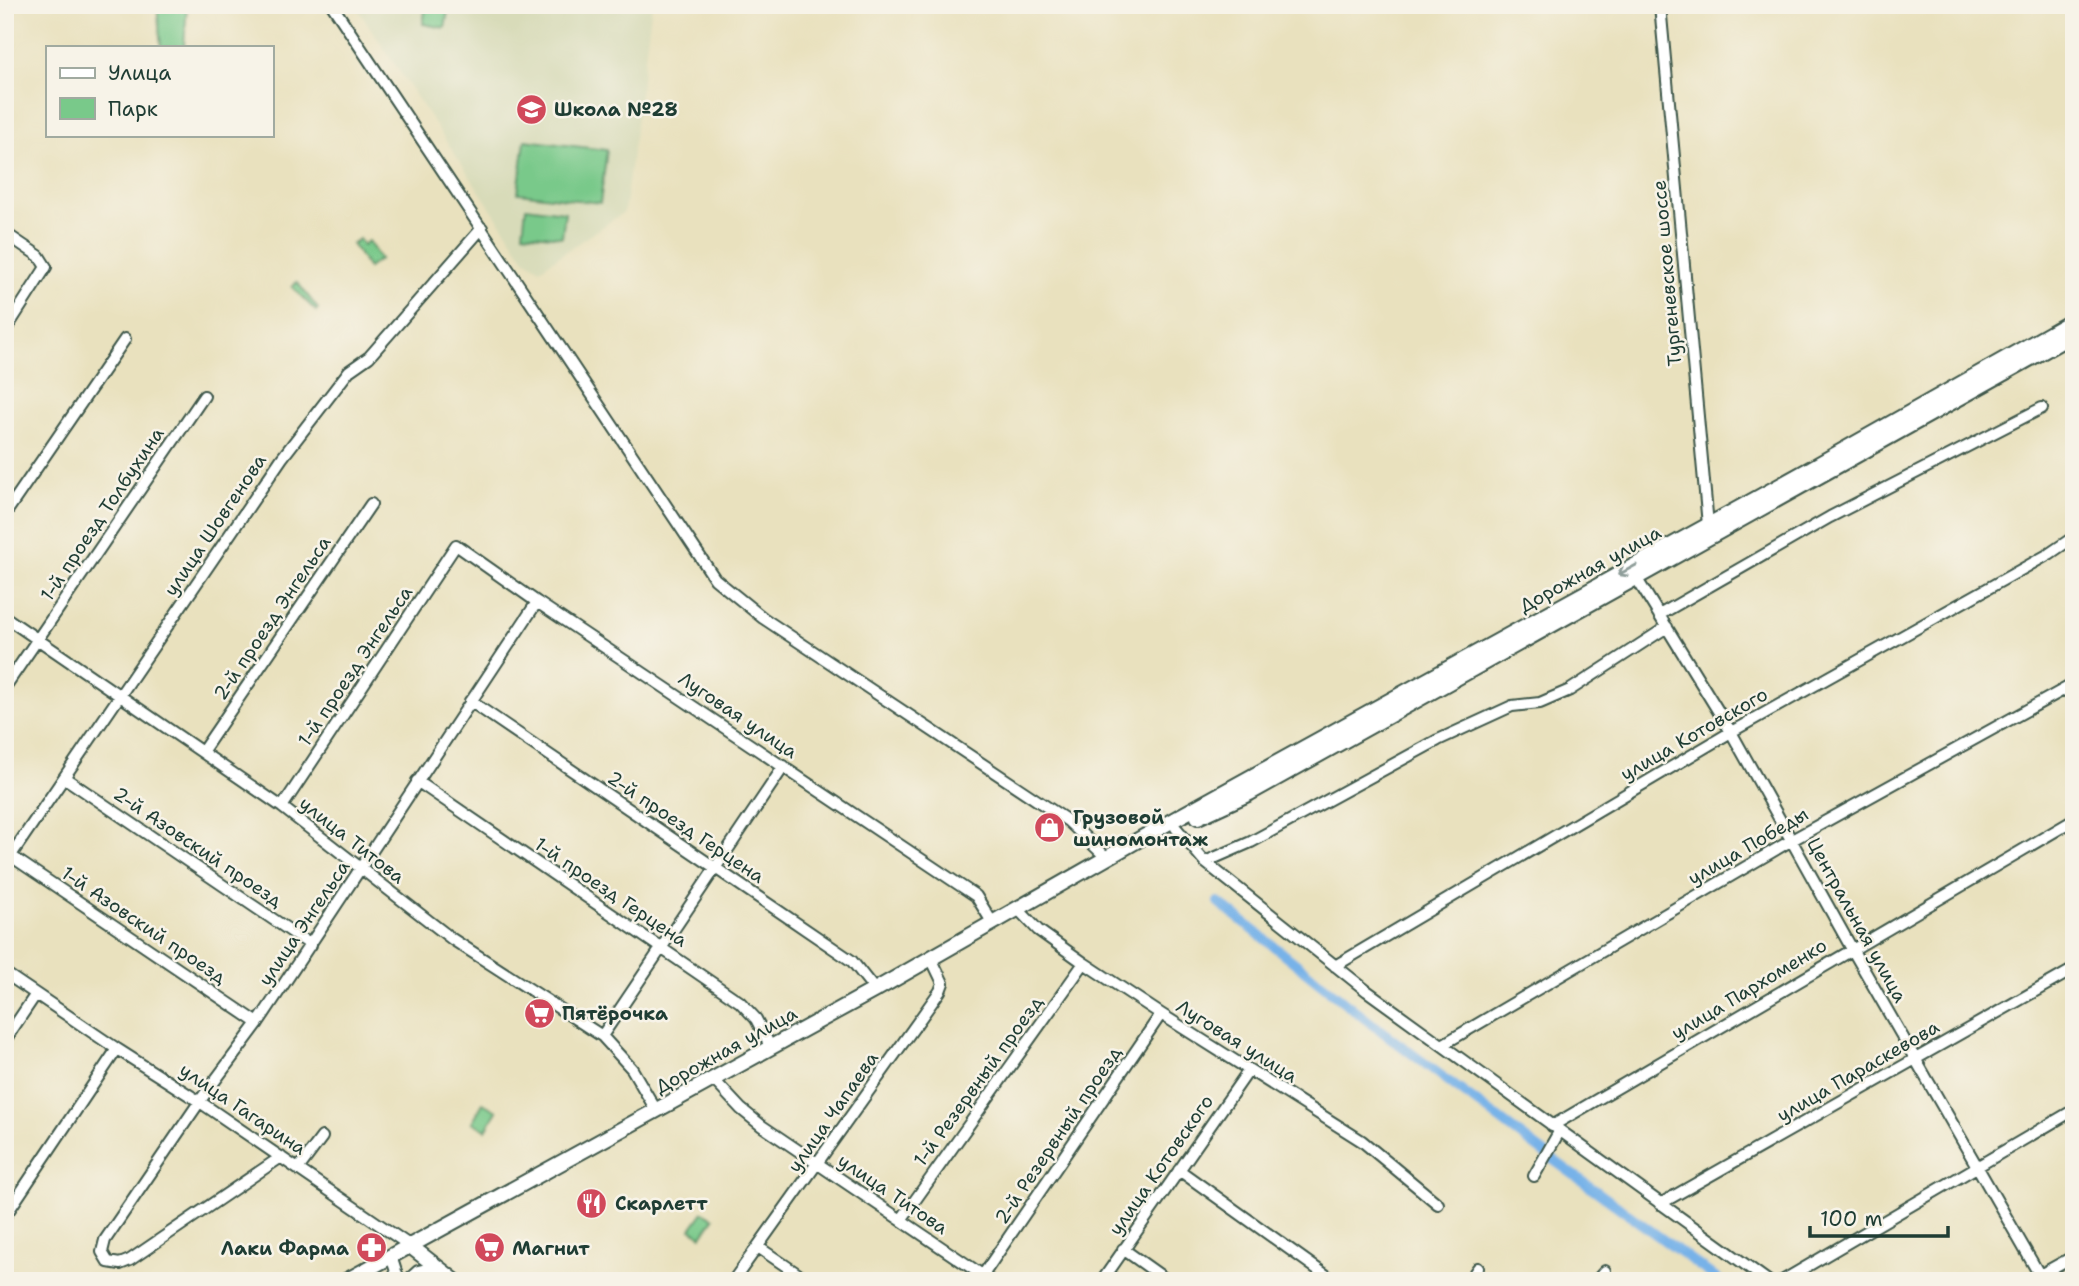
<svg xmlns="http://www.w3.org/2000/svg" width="2079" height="1286" font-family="'Shantell Sans',sans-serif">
	<rect width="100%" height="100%" fill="#f7f3e8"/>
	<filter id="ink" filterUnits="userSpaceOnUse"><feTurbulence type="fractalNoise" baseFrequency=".0143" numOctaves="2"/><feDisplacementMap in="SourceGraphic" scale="14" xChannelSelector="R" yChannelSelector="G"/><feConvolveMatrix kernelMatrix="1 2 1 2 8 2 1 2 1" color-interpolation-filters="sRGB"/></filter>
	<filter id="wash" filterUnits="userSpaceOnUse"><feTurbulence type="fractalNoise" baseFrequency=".00686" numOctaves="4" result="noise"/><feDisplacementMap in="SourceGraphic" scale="28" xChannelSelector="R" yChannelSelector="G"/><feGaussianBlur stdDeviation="1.57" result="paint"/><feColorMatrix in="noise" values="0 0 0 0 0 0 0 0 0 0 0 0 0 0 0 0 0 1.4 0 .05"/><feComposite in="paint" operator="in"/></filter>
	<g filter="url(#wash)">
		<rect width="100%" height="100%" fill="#e9e1be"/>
		<!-- built -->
		<path fill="#d8dbb9" d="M355,5H652L624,212L540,269L525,259Z"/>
		<!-- green -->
		<path fill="#79c98a" stroke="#4c835f" stroke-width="2" d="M157,5H187L184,47H161Z
			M426,5H449L445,28L423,24Z
			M525,140L607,150L600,203L518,193Z
			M526,207L565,212L562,237L523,233Z
			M359,239L363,245L368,241L380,259L368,268L352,244Z
			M297,282L318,309L316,311L292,287Z
			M483,1103L497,1111L486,1130L472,1122Z
			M703,1212L714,1218L702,1236L691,1229Z"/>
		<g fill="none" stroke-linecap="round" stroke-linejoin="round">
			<!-- canal -->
			<path stroke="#77b2e8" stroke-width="10" d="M1218,902L1367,1020L1548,1156L1720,1281"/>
		</g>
	</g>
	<g filter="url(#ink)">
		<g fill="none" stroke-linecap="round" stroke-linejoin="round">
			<defs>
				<path id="street" d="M332,5L715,579L763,618L1068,821L1107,858
					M1660,5L1708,525L1711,532
					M5,233L39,256L46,267L5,331
					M5,514L125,339
					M1637,579L1731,732L1852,949L2043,1281
					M1659,615L1830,517L2042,408
					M5,617L282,807L452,939L602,1036L632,1069L656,1110
					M5,687L204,396
					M470,701L852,961L875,990
					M202,752L371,504
					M65,778L311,945
					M417,781L740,1002L756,1019L770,1046
					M282,807L456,545L537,602L976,896L992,922
					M1176,828L1205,862L1367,991L1768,1281
					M11,856L258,1023
					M1205,862L1251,842L1438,740L1512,706L1540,703L1570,690L1667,627
					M5,864L282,458L349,371L369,357L482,228
					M1017,908L1038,930L1084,963L1161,1014L1362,1141L1438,1204
					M1335,966L1731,732L2049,554L2074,537
					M5,973L117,1049L200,1102L409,1245
					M602,1036L784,766
					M5,1040L36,994
					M1442,1045L1792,840L2074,684
					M713,1079L741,1109L762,1126L991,1281
					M1552,1126L2074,820
					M281,1157L130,1260L120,1264L108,1262L102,1252L105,1240L202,1098L258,1023L537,602
					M298,1169L322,1137
					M1179,1170L1334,1281
					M1534,1176L1559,1132
					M1660,1204L2074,969
					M5,1216L117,1049
					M901,1220L1084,963
					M758,1247L808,1281
					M1123,1249L1168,1281
					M391,1256L399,1281
					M983,1275L1161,1014
					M407,1281L418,1271L435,1267
					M733,1281L940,991L943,983L931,958
					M1102,1281L1249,1070
					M1469,1281L1478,1268
					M1596,1281L1605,1271
					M1782,1281L2074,1110
					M2029,1281L2074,1256"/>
				<path id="secondary" d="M1198,817L1250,793L2074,334
					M409,1245L455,1281
					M346,1281L875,990L1175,819L1812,468L2074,320"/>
			</defs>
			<!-- street casing -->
			<use href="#street" stroke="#3d5649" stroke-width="14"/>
			<!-- secondary casing -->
			<use href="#secondary" stroke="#3d5649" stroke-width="18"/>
			<!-- street -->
			<use href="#street" stroke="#fff" stroke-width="10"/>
			<!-- secondary -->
			<use href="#secondary" stroke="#fff" stroke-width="14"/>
		</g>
		<!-- one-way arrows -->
		<defs><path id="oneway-shaft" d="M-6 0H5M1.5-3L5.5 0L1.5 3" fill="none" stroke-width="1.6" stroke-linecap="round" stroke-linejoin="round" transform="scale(1.75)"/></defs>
		<use stroke="#8f9e9a" href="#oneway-shaft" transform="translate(1627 570) rotate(151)"/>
	</g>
	<!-- icons -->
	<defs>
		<symbol id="school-disc" viewBox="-11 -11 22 22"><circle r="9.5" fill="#d1495b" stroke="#f7f3e8"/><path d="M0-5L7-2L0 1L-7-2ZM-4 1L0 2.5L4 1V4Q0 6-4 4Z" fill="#fff"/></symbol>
		<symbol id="shop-disc" viewBox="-11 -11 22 22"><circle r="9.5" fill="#d1495b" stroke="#f7f3e8"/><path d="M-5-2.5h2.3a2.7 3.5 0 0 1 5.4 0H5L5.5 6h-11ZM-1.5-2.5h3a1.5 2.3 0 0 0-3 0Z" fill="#fff"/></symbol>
		<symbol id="supermarket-disc" viewBox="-11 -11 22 22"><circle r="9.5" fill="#d1495b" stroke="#f7f3e8"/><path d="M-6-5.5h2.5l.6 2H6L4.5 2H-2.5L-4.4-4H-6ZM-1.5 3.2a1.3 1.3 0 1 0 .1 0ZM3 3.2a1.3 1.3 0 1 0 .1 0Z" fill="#fff"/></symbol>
		<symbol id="restaurant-disc" viewBox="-11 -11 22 22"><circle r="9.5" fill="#d1495b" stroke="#f7f3e8"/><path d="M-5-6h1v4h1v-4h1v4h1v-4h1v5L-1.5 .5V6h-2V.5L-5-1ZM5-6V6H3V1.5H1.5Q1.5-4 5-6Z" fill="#fff"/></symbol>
		<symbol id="pharmacy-disc" viewBox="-11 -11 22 22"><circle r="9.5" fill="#d1495b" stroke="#f7f3e8"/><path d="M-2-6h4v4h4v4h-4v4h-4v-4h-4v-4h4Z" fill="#fff"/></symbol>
	</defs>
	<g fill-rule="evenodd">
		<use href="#school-disc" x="514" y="92" width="35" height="35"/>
		<use href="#shop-disc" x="1032" y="810" width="35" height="35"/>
		<use href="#supermarket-disc" x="522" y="996" width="35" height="35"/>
		<use href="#restaurant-disc" x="574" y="1186" width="35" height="35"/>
		<use href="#pharmacy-disc" x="354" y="1230" width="35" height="35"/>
		<use href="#supermarket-disc" x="472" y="1230" width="35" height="35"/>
	</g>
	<g text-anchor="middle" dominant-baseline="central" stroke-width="5" stroke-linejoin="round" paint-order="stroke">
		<!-- poi labels -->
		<g font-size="19" font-weight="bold" fill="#1f3d34" stroke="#f7f3e8" text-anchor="start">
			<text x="554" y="109">Школа №28</text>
			<text x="1073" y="817">Грузовой<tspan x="1073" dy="22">шиномонтаж</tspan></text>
			<text x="562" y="1013">Пятёрочка</text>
			<text x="615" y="1203">Скарлетт</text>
			<text x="349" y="1248" text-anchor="end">Лаки Фарма</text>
			<text x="512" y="1248">Магнит</text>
		</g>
		<!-- street labels -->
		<g font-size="19" fill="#1f3d34" stroke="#f7f3e8">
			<text transform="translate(1667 273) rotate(-95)">Тургеневское шоссе</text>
			<text transform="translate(102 514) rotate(-56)">1-й проезд Толбухина</text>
			<text transform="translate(215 525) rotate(-56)">улица Шовгенова</text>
			<text transform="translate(1590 569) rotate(-29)">Дорожная улица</text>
			<text transform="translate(272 618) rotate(-56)">2-й проезд Энгельса</text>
			<text transform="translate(355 666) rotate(-56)">1-й проезд Энгельса</text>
			<text transform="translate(738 715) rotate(34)">Луговая улица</text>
			<text transform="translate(1694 734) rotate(-30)">улица Котовского</text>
			<text transform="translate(686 827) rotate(34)">2-й проезд Герцена</text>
			<text transform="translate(352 840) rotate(38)">улица Титова</text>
			<text transform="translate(1748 846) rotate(-30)">улица Победы</text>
			<text transform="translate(198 847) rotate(34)">2-й Азовский проезд</text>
			<text transform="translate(611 892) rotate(34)">1-й проезд Герцена</text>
			<text transform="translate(1857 920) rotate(61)">Центральная улица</text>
			<text transform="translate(304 923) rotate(-56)">улица Энгельса</text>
			<text transform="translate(144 925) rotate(34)">1-й Азовский проезд</text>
			<text transform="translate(1749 989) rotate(-31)">улица Пархоменко</text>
			<text transform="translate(1237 1041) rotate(32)">Луговая улица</text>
			<text transform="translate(726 1050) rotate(-29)">Дорожная улица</text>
			<text transform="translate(1858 1071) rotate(-30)">улица Параскевова</text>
			<text transform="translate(978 1081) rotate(-54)">1-й Резервный проезд</text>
			<text transform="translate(243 1109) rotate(34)">улица Гагарина</text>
			<text transform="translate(833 1112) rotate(-55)">улица Чапаева</text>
			<text transform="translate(1058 1135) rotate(-56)">2-й Резервный проезд</text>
			<text transform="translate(1161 1165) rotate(-55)">улица Котовского</text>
			<text transform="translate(893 1194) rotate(34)">улица Титова</text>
		</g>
	</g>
	<!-- margin -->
	<rect width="2079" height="1286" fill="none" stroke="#f7f3e8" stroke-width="28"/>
	<!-- legend -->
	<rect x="46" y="46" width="228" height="91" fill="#f7f3e8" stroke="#a1aaa0" stroke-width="2"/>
	<rect x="60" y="68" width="35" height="10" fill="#ffffff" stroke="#a1aaa0" stroke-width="2"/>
	<text x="108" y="80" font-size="21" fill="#1f3d34">Улица</text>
	<rect x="60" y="98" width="35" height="21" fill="#79c98a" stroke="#a1aaa0" stroke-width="2"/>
	<text x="108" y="116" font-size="21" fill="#1f3d34">Парк</text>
	<!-- scale -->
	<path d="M1810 1226v10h138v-10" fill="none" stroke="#1f3d34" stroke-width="3.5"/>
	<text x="1820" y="1226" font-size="21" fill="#1f3d34" stroke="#f7f3e8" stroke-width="5" paint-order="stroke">100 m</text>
</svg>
